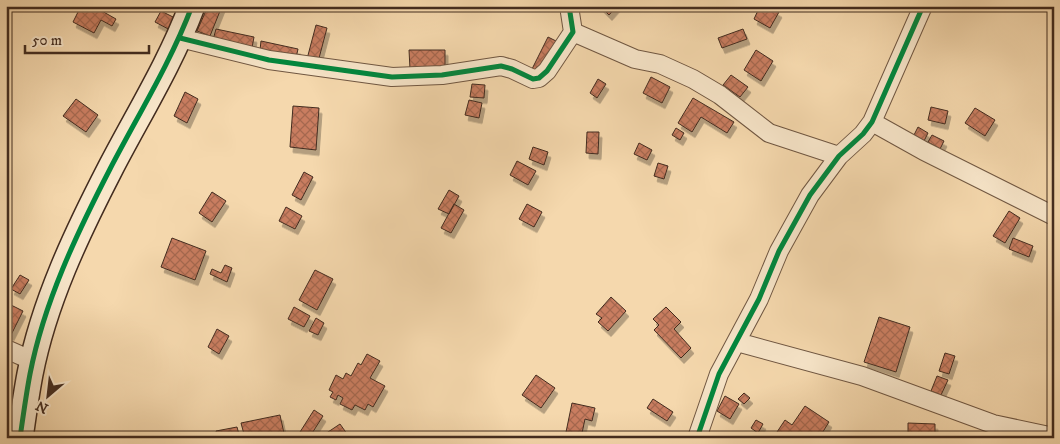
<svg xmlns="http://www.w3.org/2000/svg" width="1060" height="444" font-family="'IM FELL DW Pica',serif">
	<defs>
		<pattern id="building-cross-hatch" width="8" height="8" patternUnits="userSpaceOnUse" patternTransform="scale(1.25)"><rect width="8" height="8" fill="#c97d61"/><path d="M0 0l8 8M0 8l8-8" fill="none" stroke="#a5674f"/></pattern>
		<filter id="shadow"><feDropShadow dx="3" dy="5.5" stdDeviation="0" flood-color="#0004"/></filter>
	</defs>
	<rect width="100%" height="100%" fill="#f5d8ad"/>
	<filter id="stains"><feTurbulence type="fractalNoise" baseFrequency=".004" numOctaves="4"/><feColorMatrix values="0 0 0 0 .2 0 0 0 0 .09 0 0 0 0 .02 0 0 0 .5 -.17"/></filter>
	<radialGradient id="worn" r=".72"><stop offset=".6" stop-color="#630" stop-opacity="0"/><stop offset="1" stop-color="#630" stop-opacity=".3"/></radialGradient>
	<!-- building -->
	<path fill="url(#building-cross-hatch)" stroke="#432c1f" filter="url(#shadow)" d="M81,6H93L116,19L112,26L101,20L94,33L73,22Z
		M208,6H222L210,36L197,31Z
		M600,6H617L609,15Z
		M760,6H768L779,12L770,28L754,19Z
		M161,11L181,21L174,32L155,22Z
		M316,25L327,28L318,62L307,59Z
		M216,29L254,37L252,48L213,40Z
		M743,29L747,39L722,48L718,38Z
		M548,37L558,42L542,74L532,69Z
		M261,41L298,49L296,58L260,50Z
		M409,50H445V68L410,69Z
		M756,50L773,61L761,81L744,70Z
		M731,75L748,87L740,97L723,85Z
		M651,77L670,87L662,103L643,93Z
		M598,79L606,84L597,98L590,93Z
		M472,84L485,85L484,98L470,97Z
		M185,92L198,99L187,123L174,116Z
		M693,98L734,122L727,133L701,117L692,132L678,123Z
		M76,99L98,115L86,132L63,116Z
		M469,100L482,103L479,118L465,115Z
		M293,106L319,108L316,150L290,147Z
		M931,107L948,111L945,124L928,120Z
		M975,108L995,120L985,136L965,123Z
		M918,127L928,133L924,141L914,135Z
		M676,128L684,133L680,140L672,135Z
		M587,132H599L598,154L586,153Z
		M932,135L944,141L940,149L928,142Z
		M639,143L652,150L647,160L634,154Z
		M533,147L548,152L544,165L529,159Z
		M517,161L536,171L528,185L510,175Z
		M658,163L668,166L664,179L654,176Z
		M304,172L313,177L301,200L292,195Z
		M449,190L459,196L449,214L438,209Z
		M212,192L226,201L212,222L199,213Z
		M454,204L464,210L451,233L441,228Z
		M527,204L542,212L534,227L519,219Z
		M286,207L302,216L295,229L279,221Z
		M1009,211L1020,218L1005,243L993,236Z
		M172,238L206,251L195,280L161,267Z
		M1013,238L1033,246L1029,257L1009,249Z
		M225,265L232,268L227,282L210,274L212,269L221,273Z
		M315,270L333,279L317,310L299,300Z
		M20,275L29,280L20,294L11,289Z
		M611,297L626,311L608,331L598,322L602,318L596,314Z
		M7,303L23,311L11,335L6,333Z
		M294,307L310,316L304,327L288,319Z
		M666,307L681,322L674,329L691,348L681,358L654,330L659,325L653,319Z
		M879,317L910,327L896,372L864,362Z
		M316,318L324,323L318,335L309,331Z
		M217,329L229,336L219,354L208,347Z
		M945,353L955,356L949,374L939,371Z
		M367,354L380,361L370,378L385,386L373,407L368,404L365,410L355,405L352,410L340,404L343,398L338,395L336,400L330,397L333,392L329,390L336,375L343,379L346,373L351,376L358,363L361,365Z
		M536,375L555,388L541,408L522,395Z
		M937,376L948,380L941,395L931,391Z
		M744,393L750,398L744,404L738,399Z
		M725,396L739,404L730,419L717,411Z
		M653,399L673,412L667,421L647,408Z
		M572,403L595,408L592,421L585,419L581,438L565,437Z
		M805,406L829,422L819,438H785L777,432L785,420L792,425Z
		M314,410L323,416L309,438L300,432Z
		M280,415L285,438H245L241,423Z
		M756,420L763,424L758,433L751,428Z
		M908,423L935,424V438H908Z
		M340,424L350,438H319Z
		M237,427L240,438H218L216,431Z"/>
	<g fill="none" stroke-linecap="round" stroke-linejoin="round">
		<defs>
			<path id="street" d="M573,32L635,59L660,64L693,79L720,95L769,133L839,156
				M180,38L269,60L392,77L442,75L501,66L512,69L533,79L539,78L547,71L573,32L569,6
				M872,122L924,151L1054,216
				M737,342L862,376L993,424L1054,437
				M6,349L33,361
				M697,438L719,374L759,299L779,251L810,195L839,156L863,134L872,122L923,6"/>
			<path id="secondary" d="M20,438C23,417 26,395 30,374C44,302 77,233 110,169C138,115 170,64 192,6"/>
		</defs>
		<!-- street casing -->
		<use href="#street" stroke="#705742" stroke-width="20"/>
		<!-- secondary casing -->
		<use href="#secondary" stroke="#432c1f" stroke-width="28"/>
		<!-- street -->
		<use href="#street" stroke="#f8e6ca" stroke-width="18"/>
		<!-- secondary -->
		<use href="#secondary" stroke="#f8e6ca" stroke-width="25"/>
		<defs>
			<path id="cycleway" d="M180,38L269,60L392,77L442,75L501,66L512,69L533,79L539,78L547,71L573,32L569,6
				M20,438C23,417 26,395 30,374C44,302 77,233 110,169C138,115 170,64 192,6
				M697,438L719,374L759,299L779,251L810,195L839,156L863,134L872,122L923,6"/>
		</defs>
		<!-- cycleway casing -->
		<use href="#cycleway" stroke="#f8e6ca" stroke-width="8"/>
		<!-- cycleway -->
		<use href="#cycleway" stroke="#00873e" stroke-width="5"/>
	</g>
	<!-- margin -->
	<rect width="1060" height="444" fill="none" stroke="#f5d8ad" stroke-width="25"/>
	<rect x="8" y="8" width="1045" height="429" fill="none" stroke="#432c1f" stroke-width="2.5"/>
	<rect x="12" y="12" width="1035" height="419" fill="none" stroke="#432c1f"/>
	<!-- north arrow -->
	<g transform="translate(48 396) rotate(208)" stroke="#f8e6ca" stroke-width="4" paint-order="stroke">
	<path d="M0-4L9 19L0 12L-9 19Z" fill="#432c1f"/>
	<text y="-8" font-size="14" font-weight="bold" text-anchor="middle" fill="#432c1f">N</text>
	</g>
	<!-- scale -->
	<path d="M25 45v8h124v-8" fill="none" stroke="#432c1f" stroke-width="2.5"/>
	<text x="32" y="45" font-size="15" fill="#432c1f" stroke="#f8e6ca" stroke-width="4" paint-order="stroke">50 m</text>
	<rect width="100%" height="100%" filter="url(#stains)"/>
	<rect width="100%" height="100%" fill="url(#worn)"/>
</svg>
